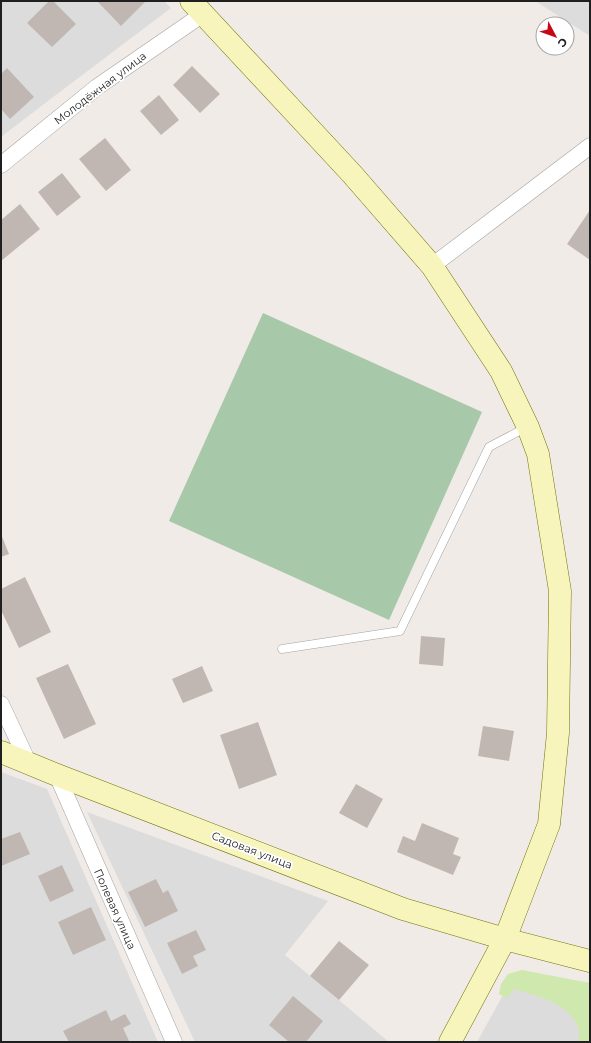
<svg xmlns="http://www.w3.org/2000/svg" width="591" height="1043" font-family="Montserrat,sans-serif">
	<rect width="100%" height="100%" fill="#f0ebe6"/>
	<!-- residential -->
	<path fill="#dddcdc" d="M1,1H164L171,8L44,104L1,137Z
		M535,1H590V36Z
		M1,772L47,789L158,1042H1Z
		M87,812L328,901L285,955L389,1042H195Z
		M509,984L590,999V1042H477Z"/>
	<!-- grass -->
	<path fill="#cfe8ad" d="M522,970L590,983V1042H578C578,1039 580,1036 579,1033C576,1004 536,996 514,989L507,998L499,994L501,984L508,974Z"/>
	<!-- cemetery -->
	<path fill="#a8c8aa" d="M263,313L482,412L389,620L169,521Z"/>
	<!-- building -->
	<path fill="#c0b7b2" d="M49,1H53L76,24L52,47L27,23Z
		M97,1H146L121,26Z
		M192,66L220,94L200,113L173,85Z
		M7,68L34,97L10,119L1,109V74Z
		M159,95L179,120L161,135L140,111Z
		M105,138L131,170L106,191L79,159Z
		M62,173L81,197L57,216L38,192Z
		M20,204L40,229L1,261V220Z
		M590,210V260L567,244Z
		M1,534L9,554L1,557Z
		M25,577L51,632L19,648L1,610V589Z
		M421,636L445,638L443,666L419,664Z
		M68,664L96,724L64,739L36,678Z
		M202,666L213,691L183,703L172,679Z
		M258,722L277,775L239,789L220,735Z
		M483,726L514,731L509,761L478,756Z
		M356,784L383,799L367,828L339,813Z
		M422,823L459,838L453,854L461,857L453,875L397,852L403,836L415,841Z
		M20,832L30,854L1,866V839Z
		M62,865L74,891L50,902L38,876Z
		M156,879L163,893L168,890L178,911L145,927L128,892Z
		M91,907L106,940L73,955L58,922Z
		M196,930L206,950L193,956L198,966L182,974L167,943Z
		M339,941L369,965L339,1000L310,976Z
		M293,996L323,1021L306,1042H289L269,1025Z
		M106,1010L111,1021L125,1014L131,1024L123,1028L129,1041L126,1042H69L63,1031Z"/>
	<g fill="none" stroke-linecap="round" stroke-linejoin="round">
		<defs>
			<path id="lane" d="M282,649L400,631L489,447L527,427"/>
			<path id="street" d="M1,165L97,87L203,14
				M432,266L590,146
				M1,704L28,762
				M57,775L174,1042"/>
			<path id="secondary" d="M191,1L352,174L432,266L501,371L528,427L538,454L560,591L558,733L549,824L505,939L450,1042
				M1,752L57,775L403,909L505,939L590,961"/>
		</defs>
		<!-- lane casing -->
		<use href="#lane" stroke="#a3a3a3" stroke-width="9"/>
		<!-- street casing -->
		<use href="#street" stroke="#a3a3a3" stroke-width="17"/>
		<!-- secondary casing -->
		<use href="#secondary" stroke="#727409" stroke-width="23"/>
		<!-- lane -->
		<use href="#lane" stroke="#fff" stroke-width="8"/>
		<!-- street -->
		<use href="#street" stroke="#fff" stroke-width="16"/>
		<!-- secondary -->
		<use href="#secondary" stroke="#f7f5bc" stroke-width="22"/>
	</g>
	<g text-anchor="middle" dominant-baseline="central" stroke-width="3.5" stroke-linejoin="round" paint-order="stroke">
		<!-- street labels -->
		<g font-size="11" fill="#1f1f1f" stroke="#fff">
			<text transform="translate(100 88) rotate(-37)">Молодёжная улица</text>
			<text transform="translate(252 850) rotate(21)">Садовая улица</text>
			<text transform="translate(115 909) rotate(66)">Полевая улица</text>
		</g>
	</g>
	<!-- border -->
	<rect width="591" height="1043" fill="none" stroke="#1f1f1f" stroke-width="4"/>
	<!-- north arrow -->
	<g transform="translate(555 36) rotate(131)"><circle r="19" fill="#ffffff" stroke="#a5a5a5"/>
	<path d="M0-3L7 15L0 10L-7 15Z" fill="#c70718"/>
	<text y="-6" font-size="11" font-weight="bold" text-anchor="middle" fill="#1f1f1f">С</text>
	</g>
</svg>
